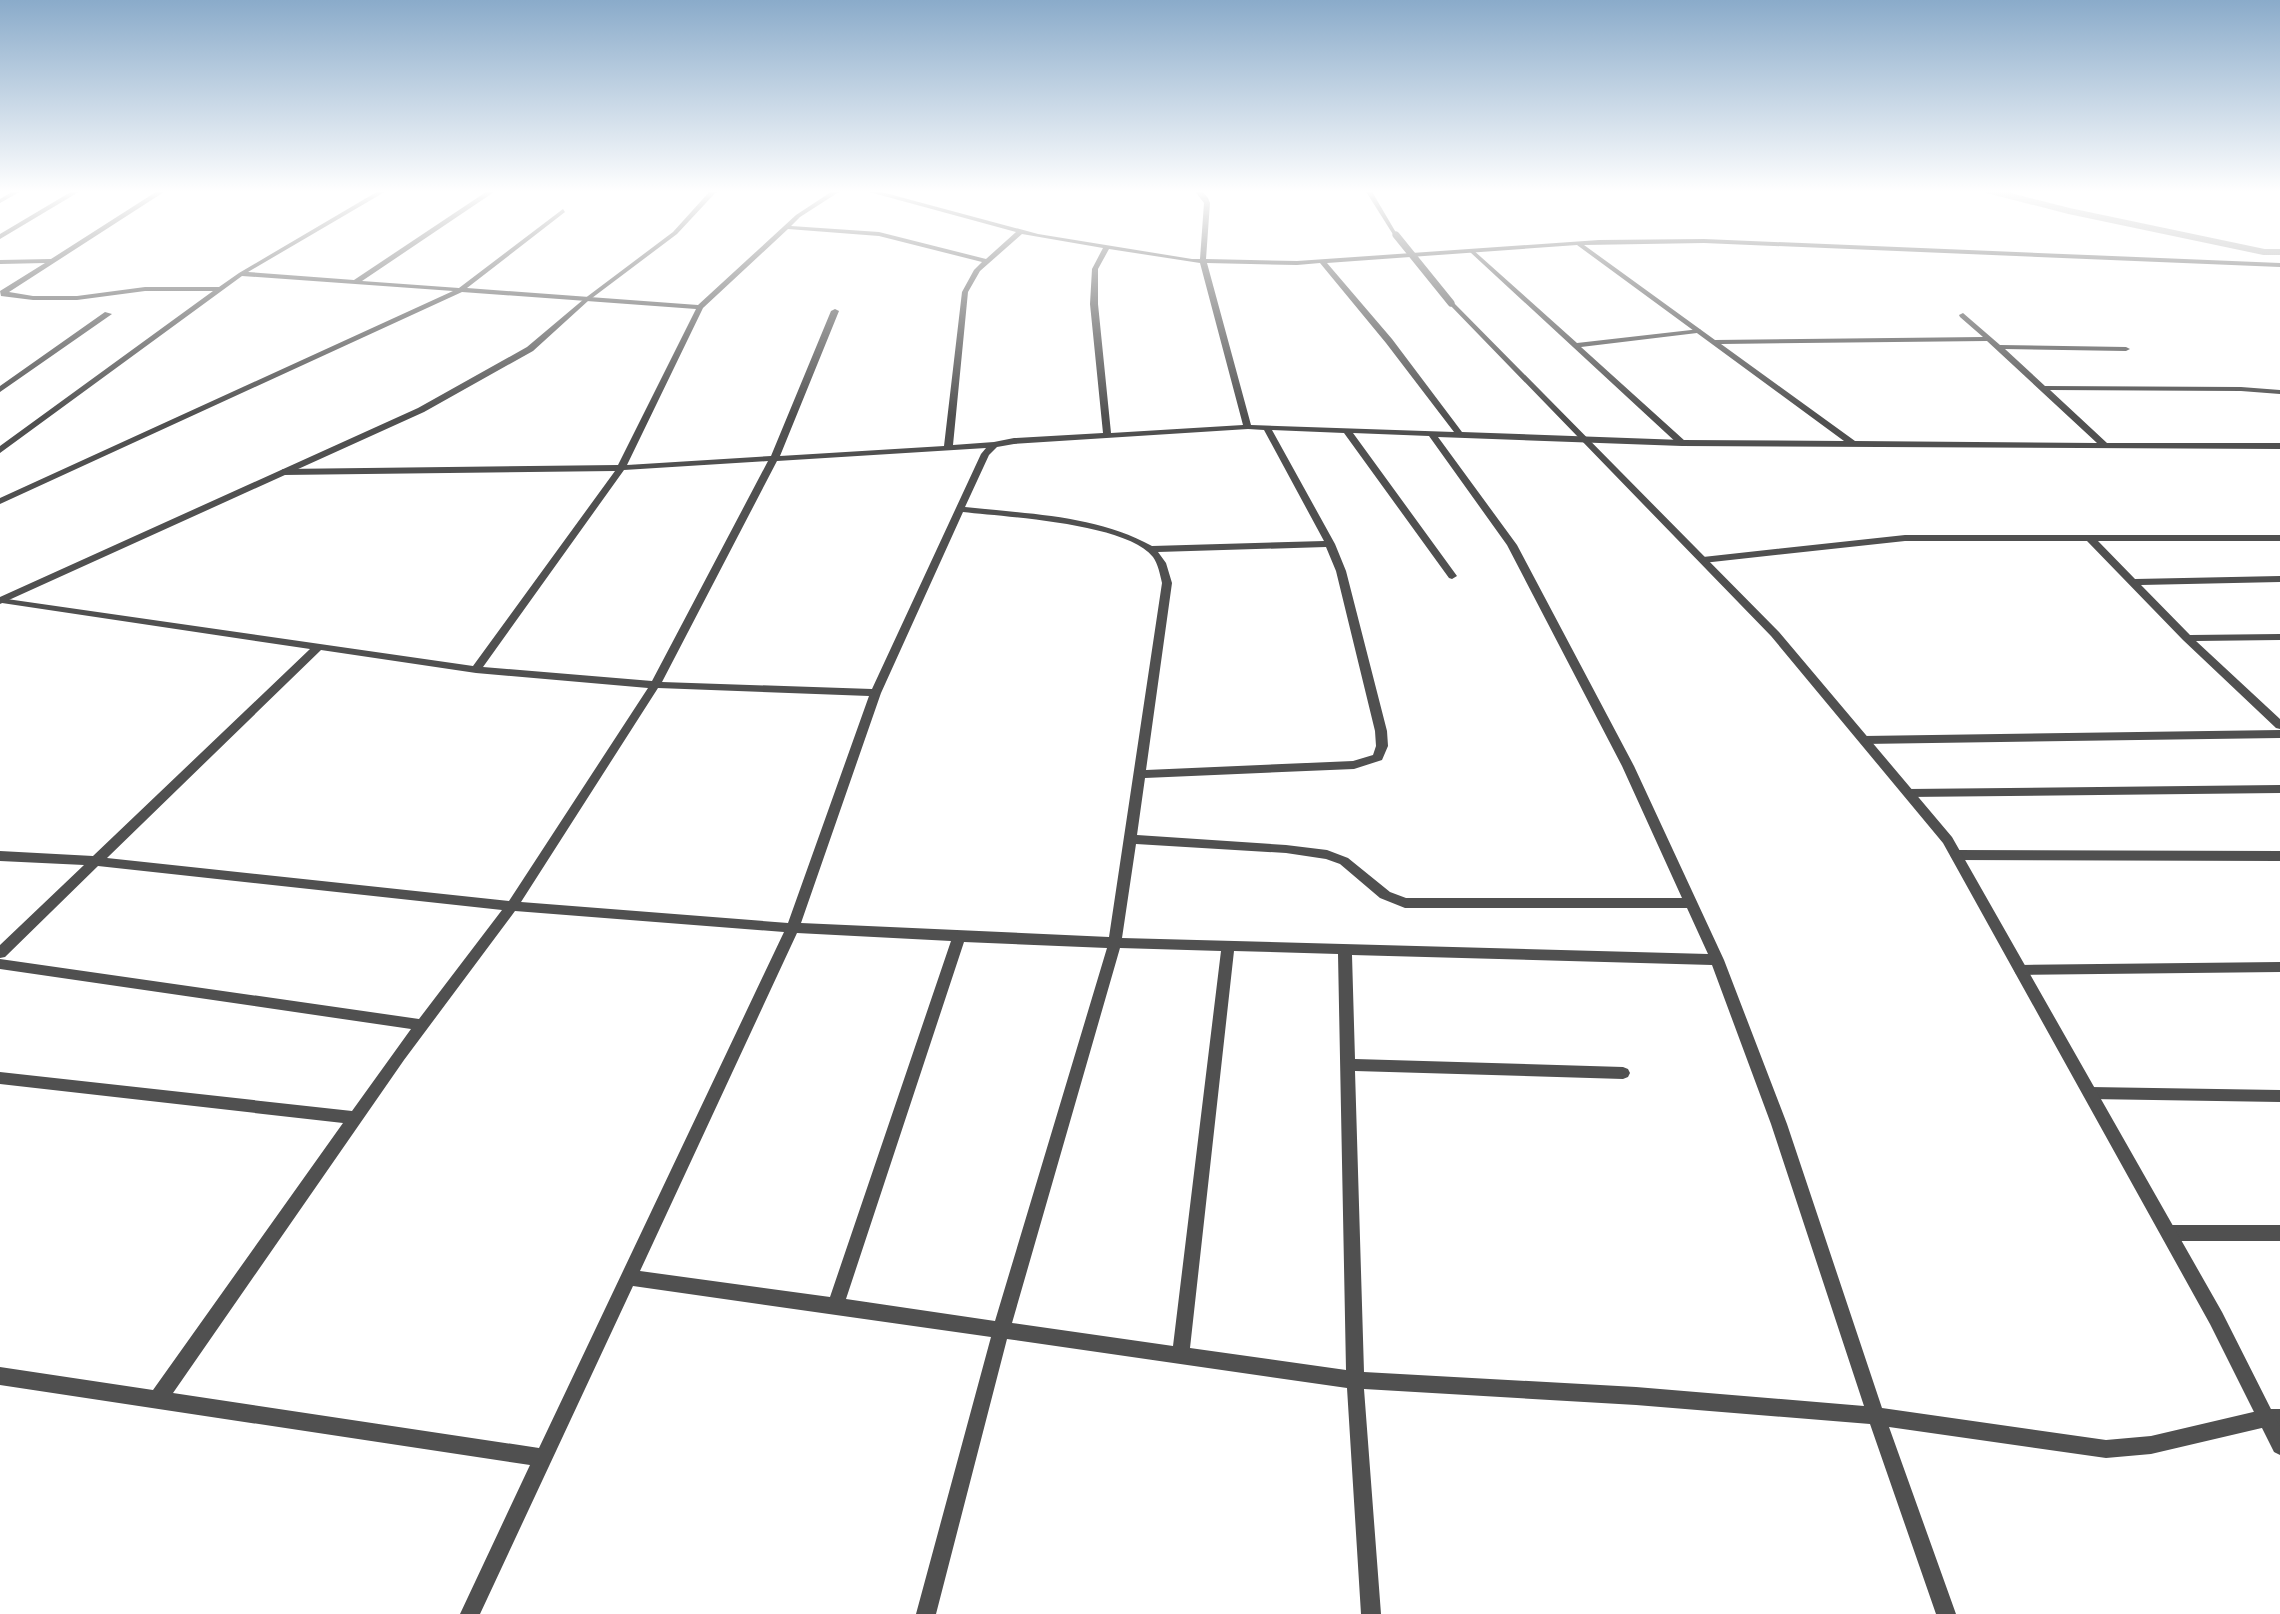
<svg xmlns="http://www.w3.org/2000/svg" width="2280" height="1614" font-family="'Fira Sans Condensed',sans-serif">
	<rect width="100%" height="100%" fill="#fff"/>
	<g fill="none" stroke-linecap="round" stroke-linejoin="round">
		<!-- stream -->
		<path stroke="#9e9e9e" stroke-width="6" d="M1987,190L2069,211L2264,252H2280"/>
		<!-- service -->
		<path fill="#505050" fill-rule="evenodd" d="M1472,249L1577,343L1700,329L1701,331L1697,333L1581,347L1685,441V445H1679L1470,252V250Z"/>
		<!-- minor -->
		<path fill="#505050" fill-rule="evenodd" d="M15,190H23L0,203V199Z
			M74,190H82L0,239V234Z
			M159,190H167L9,292L33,296H77L145,287H219L239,273L380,190H388L248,272L354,280L489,190H497L362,281L459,288L563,209L565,212L467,288L698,305L796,215L834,190H842L800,217L791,226L879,232L986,259L1016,232L862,190H874L1038,234L1192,259H1200L1204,203L1194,190H1201L1208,198L1210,203L1206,259L1297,261L1599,240L1704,239L2280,263V267L1704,243L1584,245L1715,340L1983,337L1960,317L1959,315L1963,313L2000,345L2126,347L2130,349L2126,351L2005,349L2045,386L2241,387L2280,390V394L2241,391L2050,390L2107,443H2280V449L1682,446L1438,437L1517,545L1634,766L1724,960L1787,1124L1882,1408L2106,1440L2151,1436L2266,1409H2280V1427H2266L2151,1454L2106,1458L1889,1427L1956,1614H1936L1870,1424L1636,1405L1364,1389L1381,1614H1361L1347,1388L1007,1339L936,1614H916L991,1337L633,1286L480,1614H460L530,1465L0,1385V1367L153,1390L343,1123L0,1084V1072L352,1111L411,1029L0,969V959L419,1019L502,910L98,866L5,957L0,958V945L84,865L0,861V851L93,856L310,649L2,603L0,602V598L473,666L615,471L283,475L279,472L283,469L618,465L696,309L462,292L0,504V498L453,291L242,276L0,453V446L213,291H145L77,300H33L1,296L0,291L45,263L0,264V260L51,259ZM788,229L879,236L982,262L974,270L962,292L944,446L780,456L839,311L835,309L831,311L771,456L627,465L703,308ZM1022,234L1103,248L1092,269L1090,304L1103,433L1014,438L994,442L953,445L968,292L980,271ZM1577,245L1844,441L1682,440L1462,432L1392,339L1327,263ZM1109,249L1200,263L1243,425L1111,433L1098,304V269ZM1207,263L1297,265L1320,263L1386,343L1454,432L1251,425ZM1987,341L2097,443L1855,441L1721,344ZM1248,429L1264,430L1324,541L1152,546C1096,515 1028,514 965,507L989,455L997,447L1014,444ZM1272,430L1344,433L1449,578L1452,579L1457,576L1353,433L1429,436L1507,545L1622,766L1682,898H1406L1390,892L1348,858L1327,850L1286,845L1137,835L1145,778L1354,769L1382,760L1388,746L1387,731L1346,571L1335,544ZM986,448L981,454L872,689L662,682L777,461ZM768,461L652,681L483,667L624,470ZM963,512C1006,517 1126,523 1153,557C1158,564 1160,574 1162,583L1109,937L801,923L881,693ZM1326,547L1336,571L1375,731L1376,746L1373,755L1353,761L1146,770L1172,583L1166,563L1158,552ZM321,650L476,673L648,688L509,901L107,858ZM658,688L869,696L788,923L521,902ZM1136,844L1286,853L1326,859L1340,864L1380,898L1405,908H1687L1708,954L1122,938ZM515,911L784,932L539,1448L173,1393L404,1060ZM797,933L951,941L830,1297L640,1271ZM964,942L1107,948L995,1321L846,1299ZM1120,948L1221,951L1173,1346L1012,1323ZM1234,951L1338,954L1346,1370L1190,1348ZM1352,955L1712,965L1771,1124L1864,1406L1636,1387L1364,1372L1355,1071L1623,1079L1628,1077L1630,1073L1628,1069L1623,1067L1355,1059Z
			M105,312L112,314L0,392V386Z
			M1905,535H2280V541H2098L2135,579L2280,576V582L2141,585L2190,635L2280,634V640L2196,641L2280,719V729L2276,728L2183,640L2087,541H1905L1703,563L1698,560L1703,557Z
			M2280,730V738L1864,744L1858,740L1864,736Z
			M2280,785V793L1908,797L1902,793L1908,789Z
			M1956,850L2280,851V861L1956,860L1952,858L1950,855L1952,852Z
			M2280,962V972L2021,975L2016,974L2014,970L2016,966L2021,965Z
			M2090,1087L2280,1090V1102L2090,1099L2085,1097L2083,1093L2085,1089Z
			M2169,1225H2280V1241H2169L2163,1238L2161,1233L2163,1228Z"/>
		<!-- tertiary -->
		<path fill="#505050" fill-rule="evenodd" d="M711,190H718L677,234L588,301L533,351L424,412L0,604V597L418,408L527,347L584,299L673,232Z
			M1365,190H1371L1398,236H1394Z
			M1449,302H1453L1779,632L1952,837L2222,1312L2280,1427V1455L2274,1452L2210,1324L1943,843L1771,636L1449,304Z"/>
		<!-- tertiary-bridge -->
		<path stroke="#505050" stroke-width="7" d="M1396,235L1451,303"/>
	</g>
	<!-- sky -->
	<linearGradient id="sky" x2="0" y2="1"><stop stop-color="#8aabca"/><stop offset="0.46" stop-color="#fff"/><stop offset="1" stop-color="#fff" stop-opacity="0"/></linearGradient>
	<rect width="2280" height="416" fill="url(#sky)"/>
</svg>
